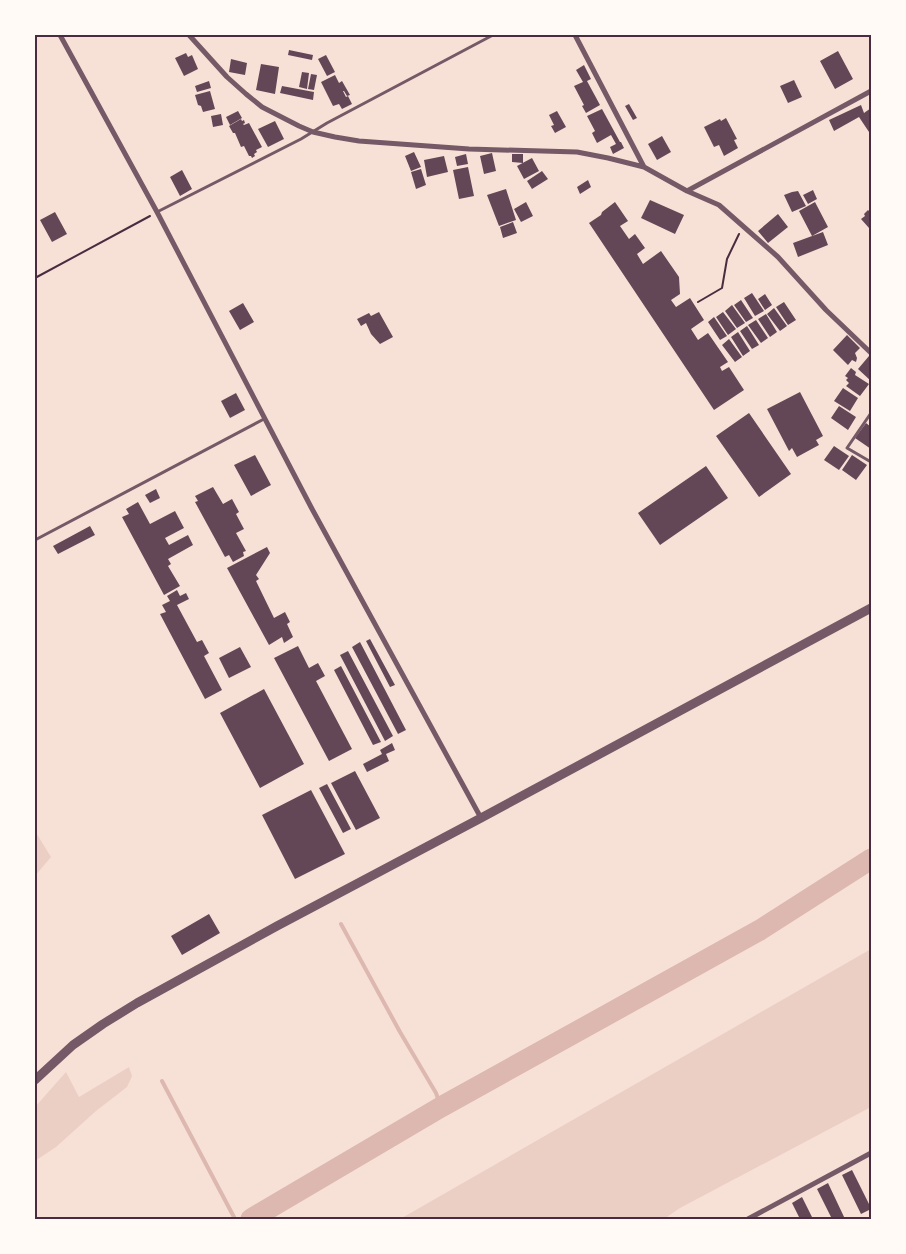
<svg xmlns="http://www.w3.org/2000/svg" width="906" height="1254" font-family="'DejaVu Sans',sans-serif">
	<rect width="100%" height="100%" fill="#f7e1d7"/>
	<!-- green -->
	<path fill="#ebcfc5" d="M35,831L51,857L35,876Z
		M871,949V1107L680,1208L664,1219H400Z
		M129,1067L132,1076L127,1087L96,1111L56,1147L35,1161V1107L66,1072L79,1097Z"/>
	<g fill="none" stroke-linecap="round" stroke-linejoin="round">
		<!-- stream -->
		<path stroke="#dcb8b0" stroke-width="4" d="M341,924L400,1032L436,1093L441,1107
			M162,1081L235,1219"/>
		<!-- river -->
		<path stroke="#dcb8b0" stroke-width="21" d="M251,1219L441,1107L760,930L871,859"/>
	</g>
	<!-- building -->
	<path fill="#644757" d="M289,50L313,55L312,60L288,55Z
		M838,51L853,79L835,89L820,61Z
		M186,53L188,57L192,55L198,69L184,76L175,58Z
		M326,55L335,72L327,76L318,59Z
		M231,59L247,63L245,75L229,72Z
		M261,64L279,67L275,94L256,90Z
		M584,65L591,79L587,81L600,105L586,113L582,106L584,105L574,86L583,82L576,70Z
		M302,72L309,73L307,89L299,87Z
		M311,74L317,75L314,90L308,89Z
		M335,75L339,83L342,81L350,95L347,96L344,91H343L346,97L348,96L352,104L342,109L339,104L333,106L321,82Z
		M794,80L802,97L788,103L780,86Z
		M209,81L211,88L197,92L195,86Z
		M282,86L314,92L313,100L280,93Z
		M210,91L215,109L203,112L201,106L198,105L195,95Z
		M629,104L637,118L633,120L625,106Z
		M861,105L864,113L871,108V135L859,117L834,131L829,120Z
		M602,109L620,142H621L624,148L613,154L610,147L616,144L611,135L597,143L592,133L595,131L587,116Z
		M238,111L242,118L230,125L226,117Z
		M557,111L566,127L555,133L551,126L554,125L549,115Z
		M221,114L223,125L213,127L211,116Z
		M726,118L737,139L734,140L738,148L724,156L719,145L714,147L704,127L720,119L721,121Z
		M241,119L242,121L244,120L245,123L243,124L244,125L249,123L262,147L256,150L257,152L254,154L255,156L252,158L251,156H249L244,146L241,147L235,133H233L229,126Z
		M275,121L284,139L268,147L258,129Z
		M662,136L671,152L657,160L648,144Z
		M414,152L421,167L411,171L405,156Z
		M492,153L496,171L484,174L480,156Z
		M466,154L468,164L457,166L455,157Z
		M512,154H523V163L512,162Z
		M444,156L448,172L427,177L424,160Z
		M532,158L539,171L524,179L517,166Z
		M468,167L474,196L459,199L453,170Z
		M421,169L426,185L416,189L411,172Z
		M182,170L192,189L180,196L170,177Z
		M542,171L548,179L532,189L527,181Z
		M588,180L591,187L580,194L577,187Z
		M506,189L516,220L499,226L487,195Z
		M813,190L817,199L808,204L803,195Z
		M798,191L806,206L792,212L784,195L792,192Z
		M650,200L684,215L675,234L641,218Z
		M526,202L533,216L521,222L514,209Z
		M615,202L628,221L620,226L629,239L635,234L645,248L637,254L643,264L661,251L679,277L680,294L671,300L676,307L690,298L704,320L691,329L698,340L708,333L728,362L720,367L722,371L729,367L744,390L714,410L589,223L601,215L602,212Z
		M815,202L828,227L812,236L799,211Z
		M868,210L870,212L871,211V226L869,228L861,219L865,216L864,214Z
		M55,212L67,234L52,242L40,220Z
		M778,214L788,227L768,243L758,231Z
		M513,222L517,233L503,238L500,227Z
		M823,232L828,245L798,257L793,243Z
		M752,293L764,311L755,316L744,298Z
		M765,294L772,305L765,310L758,299Z
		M741,300L753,318L746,322L734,305Z
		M784,302L796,320L788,325L776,307Z
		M243,303L254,322L240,330L229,311Z
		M732,305L745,323L737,328L725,311Z
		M774,308L787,326L780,331L767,314Z
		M379,312L393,337L380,344L371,334L366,323L361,326L357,319L369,313L371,316Z
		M723,312L736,329L728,335L716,317Z
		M766,314L777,332L770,337L758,319Z
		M714,317L727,336L720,340L708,322Z
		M756,320L768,338L761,343L748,325Z
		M747,326L759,345L752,349L740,331Z
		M738,332L750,351L743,356L731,337Z
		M847,335L860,348L855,353L857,358L856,362L852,360L848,365L833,350Z
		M729,339L742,357L735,362L722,345Z
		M869,356L871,357V381L858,369Z
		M851,368L856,372L855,375L869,384L860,396L846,386L849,383L846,380L848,378L845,376Z
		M843,388L858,398L850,411L834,401Z
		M800,392L823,436L816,440L819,445L797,457L792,448L789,451L767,409Z
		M236,393L245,410L230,418L221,401Z
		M839,406L856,417L848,430L831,418Z
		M749,413L791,474L759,497L716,436Z
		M866,423L871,427V449L855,438Z
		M834,446L849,456L839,470L824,460Z
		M255,455L271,485L251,496L234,465Z
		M852,455L867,465L856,480L842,470Z
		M706,466L728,498L660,545L638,513Z
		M213,487L223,504L232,499L239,512L236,514L244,529L236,533L246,551L243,552L244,556L233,562L229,555L225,557L195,502L198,501L195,496Z
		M156,489L160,498L150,503L145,495Z
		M138,502L150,524L175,511L184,528L165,538L169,545L188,535L193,545L168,559L171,564L168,566L180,586L164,595L122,517L129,514L126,509Z
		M90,526L95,535L58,554L53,546Z
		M267,547L270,553L256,575L259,579L256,581L274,618L285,612L290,622L287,624L293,637L284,643L282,637L269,645L227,568Z
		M177,590L180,596L186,593L189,599L177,605L197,642L202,640L209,653L204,656L222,690L205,699L160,614L166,612L162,605L170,601L167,596Z
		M370,639L395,685L390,687L366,641Z
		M360,642L406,730L398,734L352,647Z
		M298,646L309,668L318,663L325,676L316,681L352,749L329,761L274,658Z
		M240,647L251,667L229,678L219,658Z
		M348,651L393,736L385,741L340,655Z
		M341,666L381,742L373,745L334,670Z
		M264,689L304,764L260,788L220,713Z
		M392,743L395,750L386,754L389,761L367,772L363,764L382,754L380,750Z
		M355,771L380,818L356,830L331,783Z
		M327,784L351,829L343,833L319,788Z
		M311,790L345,854L295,879L262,815Z
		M209,914L220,933L182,955L171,936Z
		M852,1170L871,1208V1209L861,1214L842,1175Z
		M828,1183L845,1219H832L817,1189Z
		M802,1197L813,1219H800L792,1203Z"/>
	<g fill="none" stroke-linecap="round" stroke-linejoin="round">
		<!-- path -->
		<path stroke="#4a2c40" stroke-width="2" d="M35,278L150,216
			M698,302L722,288L727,259L739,234"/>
		<!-- service -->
		<path stroke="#755966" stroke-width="3" d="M157,212L301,139L327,123L493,35
			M871,413L847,448L871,462
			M35,540L264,419"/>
		<!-- minor -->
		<path stroke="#755966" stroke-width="5" d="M60,35L157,212L311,507L481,818
			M189,35L227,77L246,94L262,107L299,126L313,132L335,137L359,141L469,149L577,152L608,158L644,167L687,191L719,205L778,257L826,310L871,353
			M575,35L644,167
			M687,191L871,91
			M748,1219L871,1153"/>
		<!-- tertiary -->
		<path stroke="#755966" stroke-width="9" d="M35,1080L73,1045L103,1024L137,1003L277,926L481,818L871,608"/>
	</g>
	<!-- border -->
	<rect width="906" height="1254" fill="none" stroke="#fffaf5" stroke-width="72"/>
	<rect x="36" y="36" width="834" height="1182" fill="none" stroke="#4a2c40" stroke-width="2"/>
</svg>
